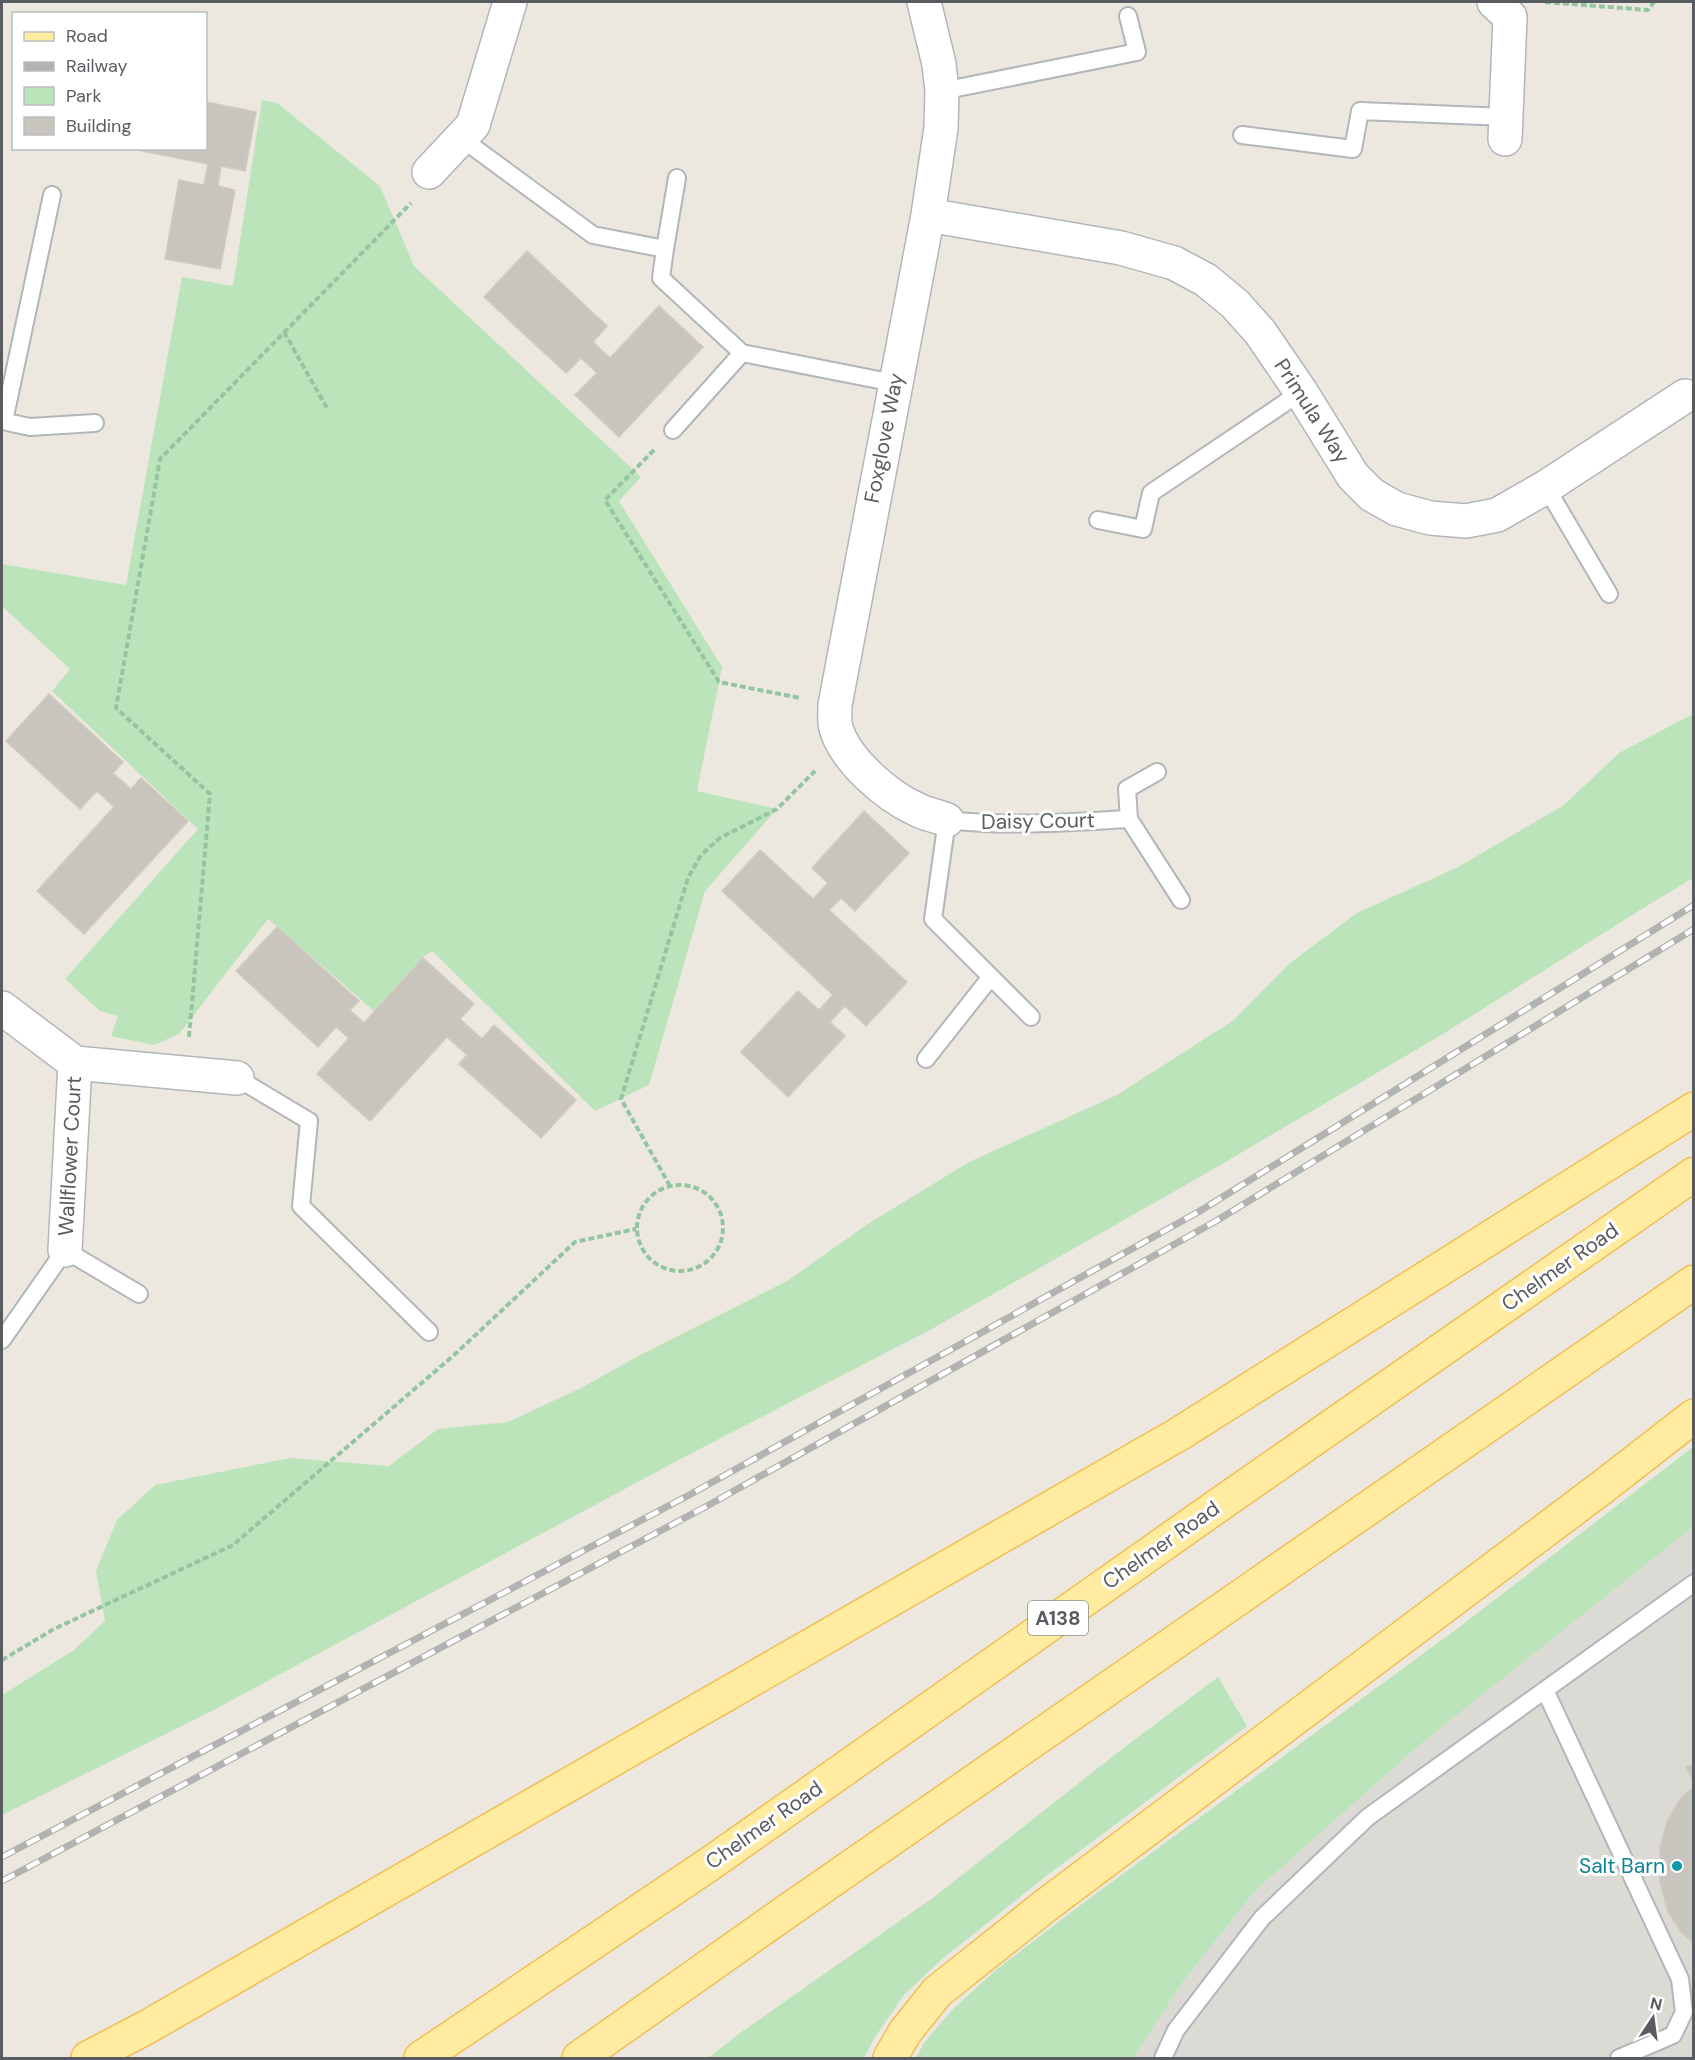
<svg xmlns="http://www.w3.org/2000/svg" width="1695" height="2060" font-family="'DM Sans',sans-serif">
	<rect width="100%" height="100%" fill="#ece8df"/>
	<!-- industrial -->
	<path fill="#dcdad4" d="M1693,1527V2058H1133L1182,1983L1255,1891L1423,1742Z"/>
	<!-- green -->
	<path fill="#bce4ba" d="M262,100L277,103L380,186L414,266L641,477L619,501L722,667L697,791L777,809L705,891L649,1085L595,1111L432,951L423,957L374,1011L268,919L179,1034L154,1045L111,1036L118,1016L100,1011L65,979L198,829L52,691L70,669L2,606V564L126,585L182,277L233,286Z
		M1693,714V878L1645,907L1443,1034L1198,1178L930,1330L688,1455L210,1712L2,1815V1695L74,1650L105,1621L96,1571L117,1520L155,1485L290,1458L389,1466L438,1429L508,1422L581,1388L642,1354L787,1281L868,1224L969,1162L1117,1095L1234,1020L1290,963L1357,913L1458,867L1564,805L1619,753Z
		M1693,1447V1527L1423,1742L1255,1891L1182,1983L1133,2058H916L924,2043L953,2009L997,1969L1086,1901L1458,1628Z
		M1218,1677L1247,1726L1041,1880L941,1960L904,1995L875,2037L864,2058H708L740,2033L934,1897L1117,1753Z"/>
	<!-- building -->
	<path fill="#c8c5be" stroke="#d0c9be" stroke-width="1.5" d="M206,102L256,112L245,171L221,166L218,186L235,190L220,269L165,259L179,180L204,185L208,164L127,148H206Z
		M527,251L607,326L593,342L610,358L659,306L703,347L619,437L575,395L597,373L581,358L566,373L484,297Z
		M49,694L123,762L113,773L131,789L141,778L188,821L84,934L37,891L114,807L97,791L80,809L6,741Z
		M864,811L909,853L855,911L841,898L829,910L907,982L866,1026L845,1006L830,1022L845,1036L788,1097L741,1052L798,991L819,1010L833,995L722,891L760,850L813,899L828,883L812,868Z
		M277,927L359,1001L350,1010L364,1023L423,958L474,1004L460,1019L482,1039L494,1025L576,1100L541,1138L459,1064L467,1055L447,1037L370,1121L317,1074L349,1038L336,1027L318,1047L236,971Z
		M1694,1764V1782L1686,1767Z
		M1694,1787V1943L1682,1933L1668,1912L1660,1882V1849L1667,1821L1680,1799Z"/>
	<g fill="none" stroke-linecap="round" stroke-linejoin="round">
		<defs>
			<path id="lane" d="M942,91L1137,52L1128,16
				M1242,135L1353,149L1360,111L1506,117
				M461,138L593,235L665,249L677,178
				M665,249L661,278L742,353
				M2,421L30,427L95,423
				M4,421L52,195
				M673,430L742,353L894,383
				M1546,487L1609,594
				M1098,520L1143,529L1151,493L1301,392
				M1129,819L1127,789L1157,772
				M1031,1017L933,919L947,820C1008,827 1068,822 1129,819L1181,900
				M926,1059L990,978
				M237,1078L309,1121L301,1206L429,1332
				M2,1340L65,1250L139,1294
				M1545,1690L1680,1979L1684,2012L1673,2035L1619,2058
				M1163,2058L1176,2030L1262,1918L1368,1817L1694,1583"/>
			<path id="street" d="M924,2L939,64L942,91L941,128L928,215L835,705C835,712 834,721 836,728C845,760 887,796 916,809C925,814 937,816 947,820
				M1494,2L1510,17L1505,139
				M429,172L473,125L510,2
				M928,215L1121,248L1174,263L1206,280L1235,304L1260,332L1301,392L1353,476L1372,495L1397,509L1430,518L1466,521L1497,515L1546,487L1685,396
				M2,1008L75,1063L237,1078
				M65,1250L75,1063"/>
			<path id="primary" d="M88,2058L147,2027L1179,1434L1694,1109
				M421,2058L711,1863L1223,1502L1694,1174
				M579,2058L786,1912L1694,1282
				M890,2058L905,2032L937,1992L1045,1906L1600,1489L1694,1416"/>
		</defs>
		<!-- lane casing -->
		<use href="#lane" stroke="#b2b6ba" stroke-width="20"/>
		<!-- street casing -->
		<use href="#street" stroke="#b2b6ba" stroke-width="36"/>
		<!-- primary casing -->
		<use href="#primary" stroke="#f2be52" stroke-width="36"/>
		<!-- path -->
		<path stroke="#94c5a0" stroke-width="4" stroke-dasharray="6 3" stroke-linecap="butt" d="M1545,2L1648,10L1654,2
			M284,332L328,410
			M654,450L605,500L719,682L800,698
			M189,1037L210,794L116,708L160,459L411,203
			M637 1228a43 43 0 1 1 86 0a43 43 0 1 1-86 0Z
			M670,1186L621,1099L688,878L701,855L720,838L777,809L815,771
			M2,1660L54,1629L233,1545L453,1356L575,1242L636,1229"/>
		<!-- lane -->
		<use href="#lane" stroke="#fff" stroke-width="16"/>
		<!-- street -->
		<use href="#street" stroke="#fff" stroke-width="33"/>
		<!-- primary -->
		<use href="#primary" stroke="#ffeca1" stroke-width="33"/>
		<defs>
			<path id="rail" d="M2,1857L691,1494L1200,1211L1694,905
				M2,1881L707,1506L1216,1221L1694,929"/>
		</defs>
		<!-- rail casing -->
		<use href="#rail" stroke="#b1b2b2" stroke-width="7"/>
		<!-- rail -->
		<use href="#rail" stroke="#fff" stroke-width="4.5" stroke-dasharray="14" stroke-linecap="butt"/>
	</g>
	<!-- markers -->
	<circle fill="#0f9aa8" stroke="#fff" stroke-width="2" cx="1677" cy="1866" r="6"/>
	<g text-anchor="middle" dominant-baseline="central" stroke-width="6" stroke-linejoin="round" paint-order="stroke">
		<!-- shield labels -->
		<rect fill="#fff" stroke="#8a8d90" stroke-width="1.5" x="1028" y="1601" width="60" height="34" rx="4.5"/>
		<g font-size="20" font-weight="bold" fill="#585c60">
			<text x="1058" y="1618">A138</text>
		</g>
		<!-- street labels -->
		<g font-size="21" fill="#585c60" stroke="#fff">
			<text transform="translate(1312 411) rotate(57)">Primula Way</text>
			<text transform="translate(884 438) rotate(-79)">Foxglove Way</text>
			<text transform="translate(1038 821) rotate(-1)">Daisy Court</text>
			<text transform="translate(70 1156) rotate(-87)">Wallflower Court</text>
			<text transform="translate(1560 1267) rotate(-35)">Chelmer Road</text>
			<text transform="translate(1161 1545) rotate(-35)">Chelmer Road</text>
			<text transform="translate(764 1825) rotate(-35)">Chelmer Road</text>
		</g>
		<!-- culture labels -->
		<g font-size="21" fill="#0d838f" stroke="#fff" text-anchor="end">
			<text x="1665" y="1866">Salt Barn</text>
		</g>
	</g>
	<!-- border -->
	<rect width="1695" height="2060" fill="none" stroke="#585c60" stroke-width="6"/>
	<!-- legend -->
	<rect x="12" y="12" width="195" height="138" fill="#ffffff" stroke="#bcbebf" stroke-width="1.5"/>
	<rect x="24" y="32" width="30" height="9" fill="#ffeca1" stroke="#bcbebf" stroke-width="1.5"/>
	<text x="66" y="42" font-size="18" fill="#585c60">Road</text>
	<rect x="24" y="62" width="30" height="9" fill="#b1b2b2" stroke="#bcbebf" stroke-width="1.5"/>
	<text x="66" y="72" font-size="18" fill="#585c60">Railway</text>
	<rect x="24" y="87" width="30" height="18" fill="#bce4ba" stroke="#bcbebf" stroke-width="1.5"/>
	<text x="66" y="102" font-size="18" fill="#585c60">Park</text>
	<rect x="24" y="117" width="30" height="18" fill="#c8c5be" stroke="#bcbebf" stroke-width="1.5"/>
	<text x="66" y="132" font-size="18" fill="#585c60">Building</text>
	<!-- north arrow -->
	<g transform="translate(1653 2018) rotate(13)" stroke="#ffffff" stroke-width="4.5" paint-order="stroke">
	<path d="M0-4.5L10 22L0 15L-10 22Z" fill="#585c60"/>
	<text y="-9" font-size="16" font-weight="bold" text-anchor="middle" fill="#585c60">N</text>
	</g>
</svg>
